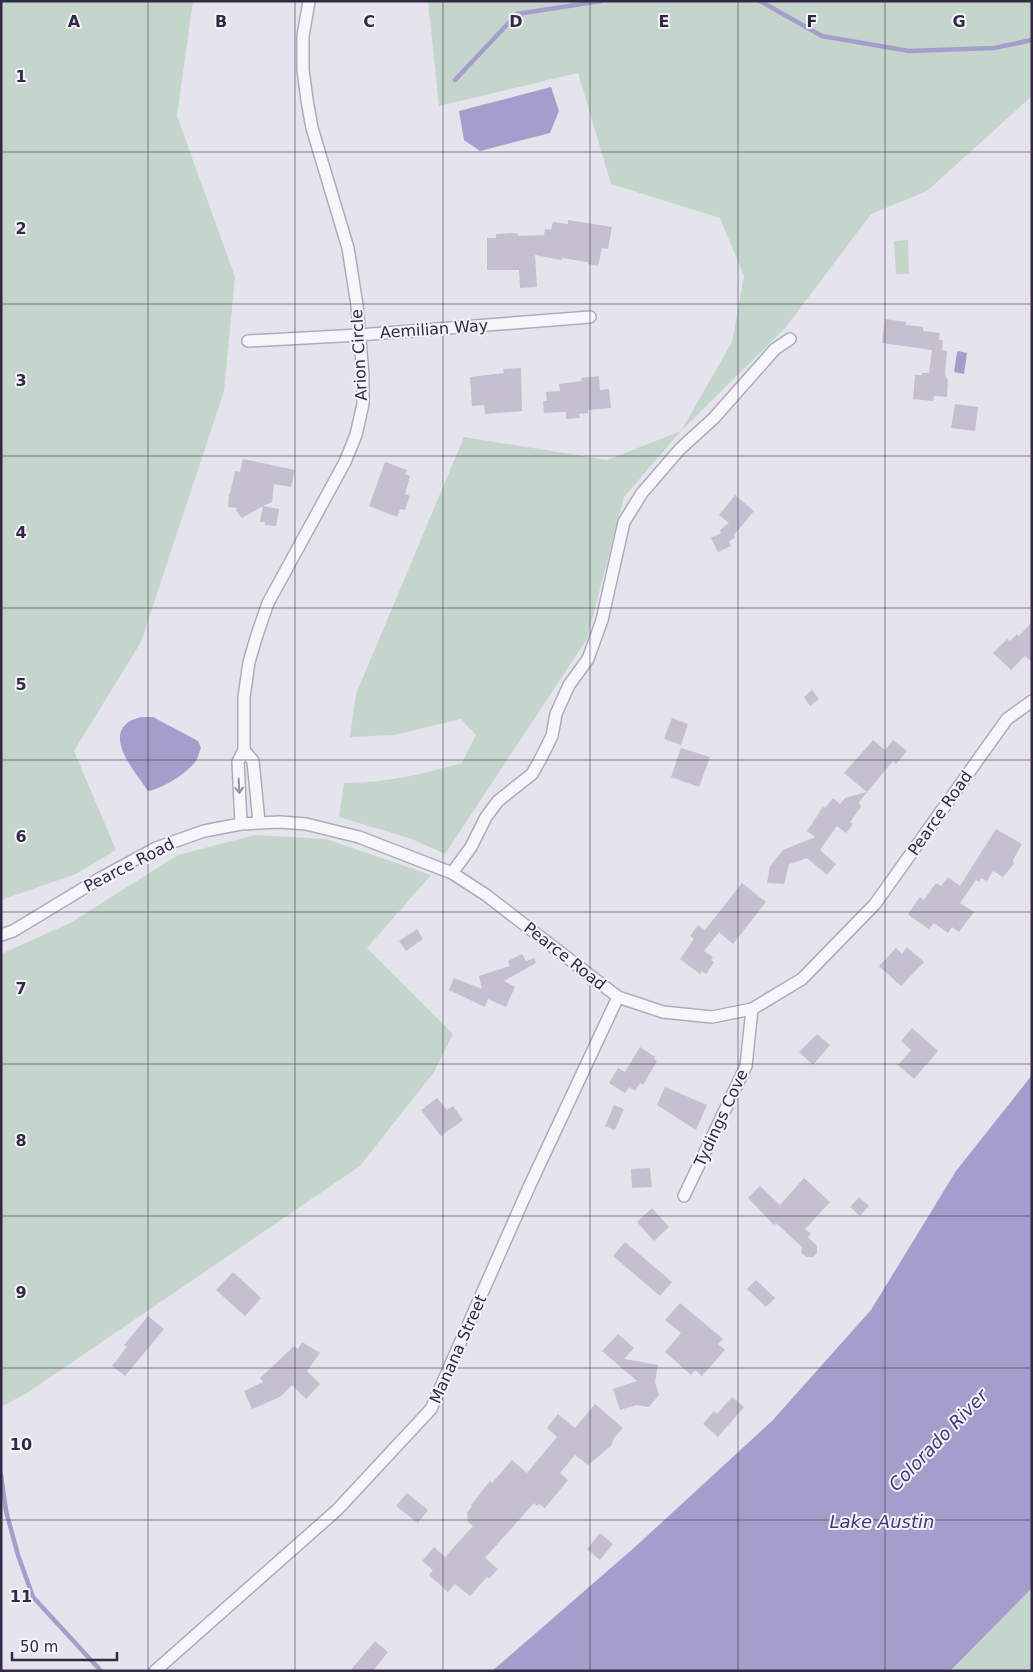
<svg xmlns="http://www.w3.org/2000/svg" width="1033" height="1672" font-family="'DejaVu Sans',sans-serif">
	<rect width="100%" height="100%" fill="#e5e3ec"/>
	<!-- green -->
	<path fill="#c4d6cb" d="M1,1H193L177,116L235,277L224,391L141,642L74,751L116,850L76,874L1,900Z
		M428,1H1032V96L927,191L871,214L786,327L681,431L624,497L587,639L445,854L412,839L339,817L344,783C386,783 422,774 462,763L476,735L461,719L394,735L350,737L356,694L464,437L607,460L681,431L732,342L744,276L720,218L611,184L578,73L439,106Z
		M908,240L909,274H896L894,241Z
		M255,835L326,839L431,875L367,948L453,1034L434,1072L360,1166L27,1393L1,1407V954L70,923L178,855Z
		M1032,1588V1671H950Z"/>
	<!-- water -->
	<path fill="#a59ecc" d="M551,87L559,111L550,133L480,151L464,140L459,111Z
		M958,351L967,353L964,374L954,372L957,352Z
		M141,717H153L198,741L201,748C199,752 198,759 195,762C186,774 162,789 148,791C133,769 97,728 141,717Z
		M1032,1075V1588L950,1671H492L635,1547L772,1421L871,1310L956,1171Z"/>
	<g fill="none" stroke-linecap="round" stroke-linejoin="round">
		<!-- stream -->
		<path stroke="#a59ecc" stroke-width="4.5" d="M760,1L822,36L909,51L994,48L1032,40
			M455,80L517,14L601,1
			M1,1475L6,1511L18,1555L33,1597L101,1671"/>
	</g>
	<!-- building -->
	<path fill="#c4c0cf" d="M568,220L612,227L608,249L602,248L598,266L588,264V262L562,258V260L535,255L537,287L520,288L519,270H487V238H496V234L513,233L518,234V236L544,235L545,229L551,230L553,222L568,224Z
		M885,319L906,322V325L923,327V331L940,333L939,340H943L942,350L947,351L945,374L948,381L947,397L934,396L933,401L913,399L915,375H922V373H929L932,350L882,343Z
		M521,368L522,411L485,414L484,405L472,406L470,377L504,373L503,369Z
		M599,376L600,390L609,389L611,408L588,410V413L579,414L580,418L566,419V412L544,413L543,401H547L546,392L560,391L559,384L582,381L581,378Z
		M955,404L978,407L975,431L951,428Z
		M243,459L295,470L291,487L274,484L272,502L263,506L279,509L276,526L265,525V522H260L263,506L242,518L236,511L237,508L228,507L229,494H230L235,471L240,472Z
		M385,462L407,470L405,474L410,476L405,494L410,496L405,510L400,509L397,517L369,506Z
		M735,495L754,511L734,535L735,538L729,541L731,546L718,552L711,538L721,533L720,530L729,523L719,515Z
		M1032,622V662L1025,656L1011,670L993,653L1007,639L1010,641L1017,634L1019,636Z
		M812,690L819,699L810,706L804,697Z
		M672,718L688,724L681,745L664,739Z
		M873,740L885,750L893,740L907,751L896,764L893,761L859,802L861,807L850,822L853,824L846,833L837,826L820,850L836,864L827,875L807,858L799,861L789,864L784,884L767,883L770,866L783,850L815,837L807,831L823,807L825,808L833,798L840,804L845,798L867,792L844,773Z
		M681,748L710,757L699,787L671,777Z
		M996,829L1022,844L1013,860L1014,864L1003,877L993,871L987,881L981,878L979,882L976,880L960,903L974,912L959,932L952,927L948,933L934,923L929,929L911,917L908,914L920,897L924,900L936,883L941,886L948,877L960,886Z
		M742,883L766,902L733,944L719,932L704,951L713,957L711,960L714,962L706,974L702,971L700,974L680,959L694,939L690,936L698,925L705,930Z
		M417,929L423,939L406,951L399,941Z
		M907,947L924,962L901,986L879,966L896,948L902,954Z
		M522,954L526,961L534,958L536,963L504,981L515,987L506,1007L488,999L485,1007L449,990L454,978L482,989L479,976L510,966L508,961Z
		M912,1028L938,1051L914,1079L898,1065L911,1050L901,1041Z
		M817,1034L830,1045L813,1065L799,1052Z
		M640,1047L655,1057L654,1059L657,1061L643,1085L640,1083L635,1091L629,1087L625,1093L609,1083L618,1068L625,1072Z
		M665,1087L707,1105L696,1130L657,1105Z
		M437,1098L447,1110L453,1106L463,1120L441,1136L421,1110Z
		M614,1105L624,1109L615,1130L605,1126Z
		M650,1168L652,1187L632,1188L631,1169Z
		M804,1178L830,1202L805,1229L811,1234L808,1237L817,1246V1253L813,1257H807L801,1253L802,1247L776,1223L774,1225L748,1198L760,1186L780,1205Z
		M859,1197L869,1206L860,1216L850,1207Z
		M652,1208L669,1227L654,1241L637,1222Z
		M625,1242L672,1282L660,1296L613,1256Z
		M233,1272L261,1298L245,1316L216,1290Z
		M756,1280L775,1298L766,1307L747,1289Z
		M680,1303L723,1339L718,1344L725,1350L702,1376L695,1370L691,1375L665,1352L681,1333L665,1320Z
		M148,1316L164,1329L125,1376L112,1366L127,1347L124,1345Z
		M618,1334L634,1348L624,1359L658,1365L655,1382L659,1395L649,1407L636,1405L620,1410L613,1389L637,1381L602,1351Z
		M302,1342L320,1353L307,1371L320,1384L306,1399L292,1385L280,1397L252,1409L244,1391L263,1382L260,1378L294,1346L298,1349Z
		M732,1397L744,1407L718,1437L703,1424L714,1411L717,1414Z
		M595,1404L623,1428L614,1438L611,1446L588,1465L575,1455L560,1473L568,1480L545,1508L539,1504L537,1506L534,1503L485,1558L498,1569L489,1579L487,1577L470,1596L455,1584L448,1592L429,1575L433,1570L422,1561L434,1547L445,1557L473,1526L468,1522L467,1513L472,1506L471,1505L490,1481L492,1483L512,1460L527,1473L557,1437L547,1428L558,1414L575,1428Z
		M407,1493L428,1510L418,1523L396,1506Z
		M600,1533L613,1544L600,1560L587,1549Z
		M375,1641L388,1652L373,1671H350Z"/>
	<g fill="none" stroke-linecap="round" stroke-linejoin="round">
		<defs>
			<path id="minor" d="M248,341L359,335L590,317
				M244,750L253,761L259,822
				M241,824L238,762L244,750V697L249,662L257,635L268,603L345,462L356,435L363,404V375L357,305L348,248L312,128L307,100L303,70V36L309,1
				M452,873L471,847L486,817L498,801L532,774L541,758L552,736L556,714L569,685L588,659L602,620L624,522L642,493L680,449L714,418L775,349L790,339
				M1,935L13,931L99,879L156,848L204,831L241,824L280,822L306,824L359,837L452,873L486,895L618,997L663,1012L712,1017L752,1009L802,979L875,904L1007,719L1032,701
				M684,1196L746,1066L752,1009
				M155,1671L337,1510L431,1409L529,1187L618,997"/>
		</defs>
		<!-- minor casing -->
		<use href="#minor" stroke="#afacba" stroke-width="14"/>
		<!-- minor -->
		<use href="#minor" stroke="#f7f6fa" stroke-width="11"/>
	</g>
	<!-- one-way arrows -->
	<defs><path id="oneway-shaft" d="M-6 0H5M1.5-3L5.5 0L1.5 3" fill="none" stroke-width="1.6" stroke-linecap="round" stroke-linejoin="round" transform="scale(1.25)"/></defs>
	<use stroke="#9490a0" href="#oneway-shaft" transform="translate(239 786) rotate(87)"/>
	<!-- grid -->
	<path fill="none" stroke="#322a45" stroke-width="1" stroke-opacity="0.55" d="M148,1V1671M295,1V1671M443,1V1671M590,1V1671M738,1V1671M885,1V1671M1,152H1032M1,304H1032M1,456H1032M1,608H1032M1,760H1032M1,912H1032M1,1064H1032M1,1216H1032M1,1368H1032M1,1520H1032"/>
	<g text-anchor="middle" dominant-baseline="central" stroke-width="4" stroke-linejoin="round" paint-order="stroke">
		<!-- street labels -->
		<g font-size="16" fill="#322a45" stroke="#f4f3f9">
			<text transform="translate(434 329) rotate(-4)">Aemilian Way</text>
			<text transform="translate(359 355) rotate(-93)">Arion Circle</text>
			<text transform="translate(940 813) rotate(-55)">Pearce Road</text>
			<text transform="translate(129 865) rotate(-27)">Pearce Road</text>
			<text transform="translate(565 956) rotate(38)">Pearce Road</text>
			<text transform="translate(721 1118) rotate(-65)">Tydings Cove</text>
			<text transform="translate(458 1349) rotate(-66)">Manana Street</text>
		</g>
		<!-- water labels -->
		<g font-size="18" font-style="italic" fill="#41337a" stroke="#f4f3f9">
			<text transform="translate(938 1440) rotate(-46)">Colorado River</text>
			<text x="882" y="1521">Lake Austin</text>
		</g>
	</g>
	<g font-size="16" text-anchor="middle" font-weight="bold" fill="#322a45" stroke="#f4f3f9" stroke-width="4" stroke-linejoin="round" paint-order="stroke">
		<text x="74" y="27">A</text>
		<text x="221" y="27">B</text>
		<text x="369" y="27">C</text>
		<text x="516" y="27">D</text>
		<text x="664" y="27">E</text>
		<text x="812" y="27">F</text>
		<text x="959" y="27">G</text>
		<text x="21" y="82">1</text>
		<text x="21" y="234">2</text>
		<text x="21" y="386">3</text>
		<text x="21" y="538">4</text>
		<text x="21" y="690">5</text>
		<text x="21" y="842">6</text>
		<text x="21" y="994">7</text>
		<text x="21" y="1146">8</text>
		<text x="21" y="1298">9</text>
		<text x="21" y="1450">10</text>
		<text x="21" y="1602">11</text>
	</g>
	<!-- border -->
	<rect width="1033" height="1672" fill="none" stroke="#322a45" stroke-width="5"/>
	<!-- scale -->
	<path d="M12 1652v8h105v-8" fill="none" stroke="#322a45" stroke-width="2.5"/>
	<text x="20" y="1652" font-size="15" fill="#322a45" stroke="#f4f3f9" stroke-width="4" paint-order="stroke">50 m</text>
</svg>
